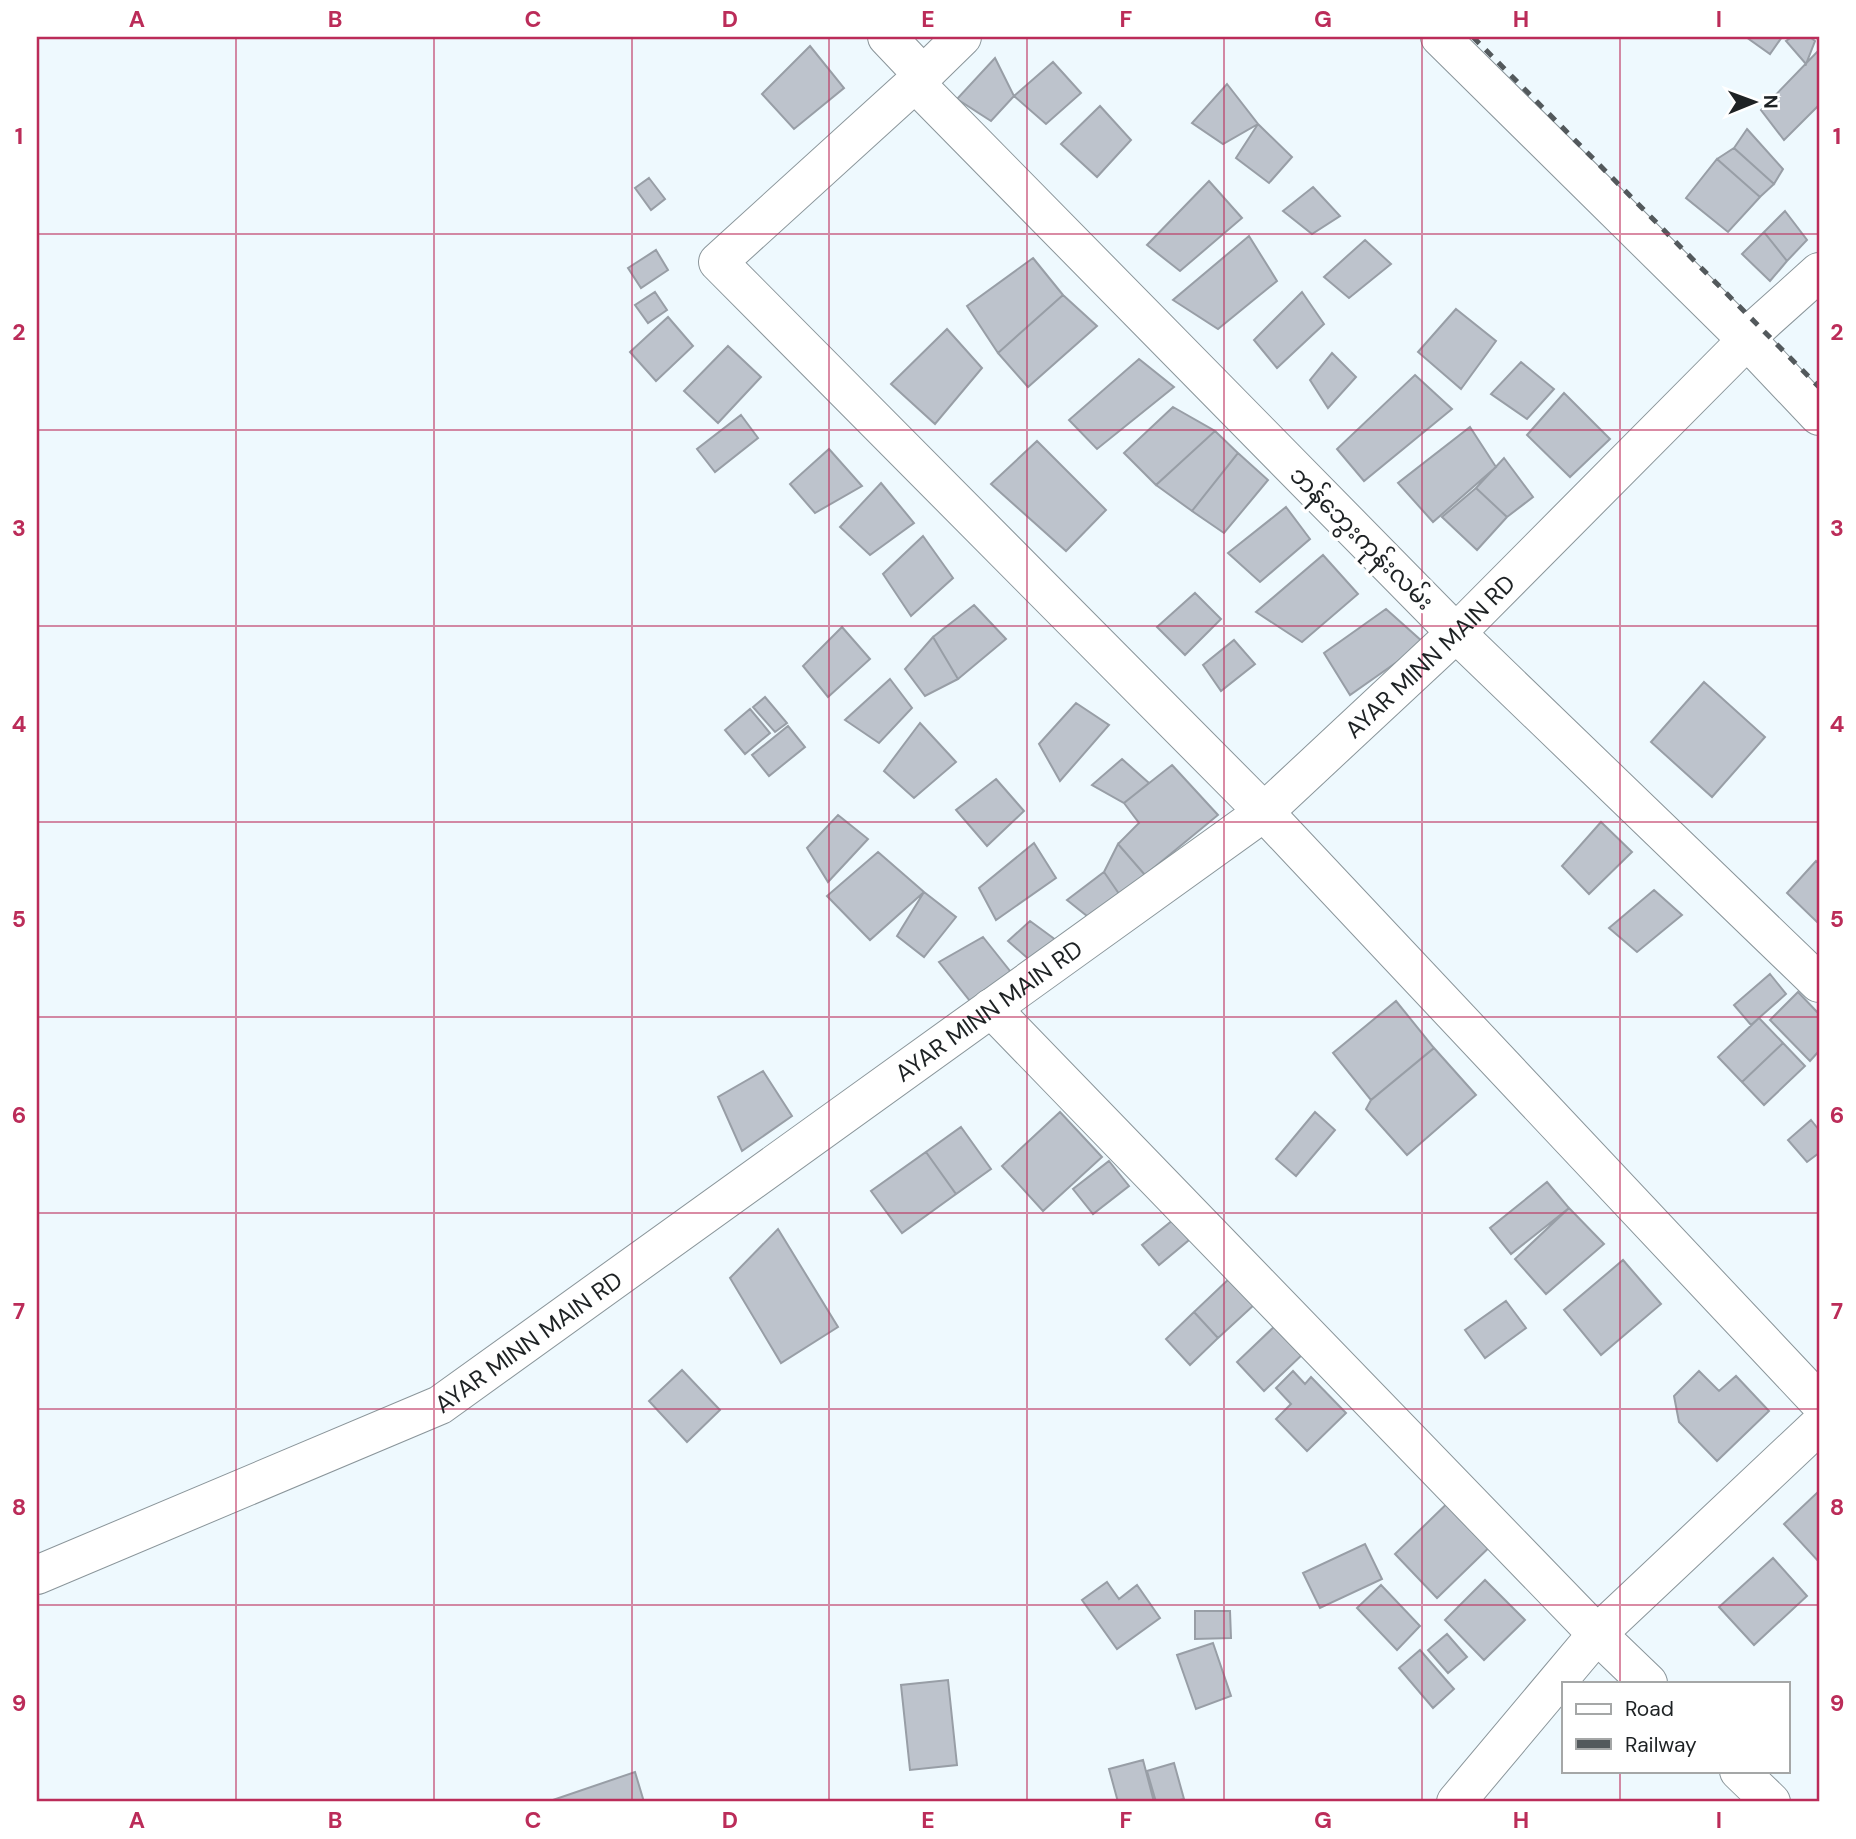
<svg xmlns="http://www.w3.org/2000/svg" width="1856" height="1839" font-family="'DM Sans','Noto Sans Myanmar',sans-serif">
	<rect width="100%" height="100%" fill="#eef9fe"/>
	<!-- building -->
	<path fill="#bdc3cc" stroke="#989ea6" stroke-width="2" d="M1746,37H1782L1770,54Z
		M1792,37H1810L1815,41L1806,64L1786,41Z
		M810,46L844,88L794,129L762,94Z
		M1819,50V105L1784,140L1761,110Z
		M995,58L1014,96L991,121L957,99Z
		M1053,62L1081,93L1046,124L1014,96Z
		M1227,84L1258,124L1223,144L1192,123Z
		M1100,106L1131,140L1097,177L1061,144Z
		M1258,124L1292,157L1269,183L1236,158Z
		M1747,129L1783,169L1774,184L1734,148Z
		M1734,148L1774,184L1760,197L1717,159Z
		M1717,159L1760,197L1728,232L1686,198Z
		M649,178L665,199L651,210L635,188Z
		M1209,181L1242,218L1180,271L1147,245Z
		M1313,187L1340,216L1312,234L1283,211Z
		M1785,211L1807,240L1787,261L1764,232Z
		M1764,232L1787,261L1770,281L1742,254Z
		M1249,236L1277,281L1218,329L1173,300Z
		M1365,240L1391,264L1349,298L1324,277Z
		M656,250L668,270L641,288L628,268Z
		M1033,258L1063,295L998,353L967,306Z
		M655,292L667,310L648,323L635,305Z
		M1302,292L1324,324L1277,368L1254,340Z
		M1063,295L1097,326L1028,387L998,353Z
		M1456,309L1496,341L1461,389L1418,352Z
		M668,317L693,346L656,381L630,352Z
		M947,329L982,368L935,424L891,384Z
		M728,346L761,377L718,423L684,391Z
		M1332,353L1356,377L1328,408L1310,380Z
		M1139,359L1174,387L1097,449L1069,420Z
		M1521,362L1554,389L1527,419L1491,394Z
		M1415,375L1452,409L1364,481L1337,449Z
		M1564,393L1610,439L1570,477L1527,435Z
		M1173,407L1215,431L1156,485L1124,453Z
		M741,415L758,438L715,472L697,449Z
		M1470,427L1496,467L1433,522L1398,483Z
		M1215,431L1238,453L1192,511L1156,485Z
		M1037,441L1106,510L1066,551L991,484Z
		M829,449L862,486L815,513L790,484Z
		M1238,453L1268,480L1224,533L1192,511Z
		M1504,458L1533,497L1507,517L1476,488Z
		M881,483L914,523L870,555L840,527Z
		M1476,488L1507,517L1477,550L1442,517Z
		M1286,507L1310,539L1260,582L1228,553Z
		M923,536L953,578L911,616L883,574Z
		M1323,555L1358,594L1302,642L1256,612Z
		M1195,593L1221,619L1185,655L1157,627Z
		M974,605L1006,639L958,679L933,637Z
		M1386,609L1424,643L1350,695L1324,653Z
		M842,627L870,659L828,697L803,666Z
		M933,637L958,679L925,696L905,669Z
		M1234,640L1255,664L1221,691L1203,665Z
		M890,679L912,708L879,743L845,720Z
		M1704,682L1765,737L1712,797L1651,742Z
		M765,697L787,723L775,732L753,707Z
		M1076,703L1109,725L1060,781L1039,744Z
		M750,709L770,733L745,754L725,730Z
		M920,723L956,762L914,798L884,771Z
		M788,726L805,747L769,776L752,755Z
		M1122,759L1149,783L1124,803L1092,785Z
		M1172,765L1218,815L1145,875L1118,844L1139,823L1124,803Z
		M996,779L1024,811L987,846L956,810Z
		M838,815L868,839L828,882L807,848Z
		M1601,822L1632,852L1589,894L1562,866Z
		M1034,843L1056,878L996,920L979,888Z
		M1118,844L1145,875L1126,904L1104,872Z
		M878,852L924,892L870,940L827,896Z
		M1816,861L1819,864V924L1787,893Z
		M1104,872L1126,904L1097,924L1067,900Z
		M1654,890L1682,915L1637,952L1609,928Z
		M924,892L956,917L924,957L897,936Z
		M1030,921L1056,940L1033,963L1008,941Z
		M983,937L1014,976L974,1006L939,962Z
		M1770,974L1786,994L1751,1025L1734,1005Z
		M1798,992L1819,1014V1051L1810,1061L1770,1020Z
		M1396,1001L1434,1048L1371,1100L1333,1053Z
		M1759,1018L1783,1043L1742,1082L1718,1057Z
		M1783,1043L1805,1066L1764,1105L1742,1082Z
		M1434,1048L1476,1095L1407,1155L1366,1109L1371,1100Z
		M763,1071L792,1116L742,1151L718,1097Z
		M1060,1112L1102,1157L1043,1211L1002,1166Z
		M1315,1112L1335,1130L1296,1176L1276,1159Z
		M1811,1120L1819,1130V1153L1807,1162L1788,1140Z
		M961,1127L991,1169L956,1194L926,1152Z
		M926,1152L956,1194L902,1233L871,1191Z
		M1109,1161L1129,1186L1093,1214L1073,1189Z
		M1547,1182L1569,1208L1511,1254L1490,1228Z
		M1569,1208L1604,1244L1546,1294L1515,1259Z
		M1173,1220L1189,1240L1159,1265L1142,1245Z
		M778,1229L838,1327L781,1363L730,1278Z
		M1623,1260L1661,1304L1601,1355L1564,1310Z
		M1231,1277L1255,1304L1218,1338L1194,1312Z
		M1506,1301L1526,1328L1485,1358L1465,1330Z
		M1194,1312L1218,1338L1190,1365L1166,1339Z
		M1277,1324L1304,1353L1264,1391L1237,1362Z
		M682,1370L720,1410L687,1442L649,1401Z
		M1293,1371L1305,1384L1311,1377L1346,1413L1307,1451L1276,1419L1291,1404L1276,1388Z
		M1699,1371L1719,1391L1736,1376L1769,1411L1717,1461L1679,1422L1674,1396Z
		M1460,1491L1502,1535L1437,1598L1395,1554Z
		M1819,1491V1562L1784,1524Z
		M1365,1544L1382,1579L1320,1608L1303,1573Z
		M1773,1558L1807,1596L1754,1645L1719,1607Z
		M1485,1580L1525,1620L1484,1660L1445,1620Z
		M1107,1582L1119,1599L1137,1585L1160,1618L1117,1649L1082,1600Z
		M1381,1585L1420,1626L1397,1650L1357,1608Z
		M1195,1611H1230L1231,1638L1195,1639Z
		M1447,1634L1467,1657L1448,1673L1428,1650Z
		M1213,1643L1231,1696L1196,1709L1177,1655Z
		M1420,1650L1454,1689L1433,1708L1399,1668Z
		M948,1680L957,1765L910,1770L901,1685Z
		M1143,1760L1154,1802H1118L1109,1769Z
		M1174,1763L1184,1799L1171,1802H1156L1147,1771Z
		M635,1772L644,1802H547Z"/>
	<g fill="none" stroke-linecap="round" stroke-linejoin="round">
		<defs>
			<g id="minor">
				<path d="M887,37L923,75"/>
				<path d="M962,37L915,83L718,262L1264,812L1819,1402"/>
				<path d="M1440,37L1747,340L1819,416"/>
				<path d="M915,83L1456,633L1819,983"/>
				<path d="M991,1008L1597,1634L1648,1683"/>
				<path id="s1" d="M37,1575L440,1405L1264,812L1456,633L1747,340L1760,325L1819,272"/>
				<path d="M1739,1771L1771,1802"/>
				<path d="M1456,1802L1597,1634L1819,1425"/>
			</g>
		</defs>
		<!-- minor casing -->
		<use href="#minor" stroke="#8a959a" stroke-width="40"/>
		<!-- minor -->
		<use href="#minor" stroke="#fff" stroke-width="38"/>
		<!-- rail -->
		<path stroke="#53595c" stroke-width="5" stroke-dasharray="9 9" stroke-linecap="butt" d="M1473,37L1819,387"/>
	</g>
	<!-- grid -->
	<path fill="none" stroke="#bb2c59" stroke-width="2" stroke-opacity="0.55" d="M236,37V1802M434,37V1802M632,37V1802M829,37V1802M1027,37V1802M1224,37V1802M1422,37V1802M1620,37V1683M37,234H1819M37,430H1819M37,626H1819M37,822H1819M37,1017H1819M37,1213H1819M37,1409H1819M37,1605H1819M1620,1771V1802"/>
	<g text-anchor="middle" dominant-baseline="central" stroke-width="7" stroke-linejoin="round" paint-order="stroke">
		<!-- street labels -->
		<g font-size="24" fill="#1e2224" stroke="#fff">
			<text transform="translate(1362 538) rotate(45)">ဘန်ဘွေးကုန်းလမ်း</text>
			<text stroke="none"><textPath href="#s1" startOffset="1680">AYAR MINN MAIN RD</textPath></text>
			<text stroke="none"><textPath href="#s1" startOffset="1113">AYAR MINN MAIN RD</textPath></text>
			<text stroke="none"><textPath href="#s1" startOffset="546">AYAR MINN MAIN RD</textPath></text>
		</g>
	</g>
	<!-- border -->
	<rect width="1856" height="1839" fill="none" stroke="#ffffff" stroke-width="77"/>
	<!-- legend -->
	<rect x="1562" y="1682" width="228" height="91" fill="#ffffff" stroke="#a5a7a7" stroke-width="2"/>
	<rect x="1576" y="1704" width="35" height="10" fill="#ffffff" stroke="#a5a7a7" stroke-width="2"/>
	<text x="1625" y="1716" font-size="21" fill="#1e2224">Road</text>
	<rect x="1576" y="1739" width="35" height="10" fill="#53595c" stroke="#a5a7a7" stroke-width="2"/>
	<text x="1625" y="1752" font-size="21" fill="#1e2224">Railway</text>
	<!-- north arrow -->
	<g transform="translate(1754 102) rotate(89)" stroke="#ffffff" stroke-width="5" paint-order="stroke">
	<path d="M0-5L12 26L0 18L-12 26Z" fill="#1e2224"/>
	<text y="-10" font-size="19" font-weight="bold" text-anchor="middle" fill="#1e2224">N</text>
	</g>
	<rect x="38" y="38" width="1780" height="1762" fill="none" stroke="#bb2c59" stroke-width="2.5"/>
	<g font-size="23" text-anchor="middle" font-weight="bold" fill="#bb2c59">
		<text x="137" y="27">A</text>
		<text x="335" y="27">B</text>
		<text x="533" y="27">C</text>
		<text x="730" y="27">D</text>
		<text x="928" y="27">E</text>
		<text x="1126" y="27">F</text>
		<text x="1323" y="27">G</text>
		<text x="1521" y="27">H</text>
		<text x="1719" y="27">I</text>
		<text x="19" y="144">1</text>
		<text x="1837" y="144">1</text>
		<text x="19" y="340">2</text>
		<text x="1837" y="340">2</text>
		<text x="19" y="536">3</text>
		<text x="1837" y="536">3</text>
		<text x="19" y="732">4</text>
		<text x="1837" y="732">4</text>
		<text x="19" y="927">5</text>
		<text x="1837" y="927">5</text>
		<text x="19" y="1123">6</text>
		<text x="1837" y="1123">6</text>
		<text x="19" y="1319">7</text>
		<text x="1837" y="1319">7</text>
		<text x="19" y="1515">8</text>
		<text x="1837" y="1515">8</text>
		<text x="19" y="1711">9</text>
		<text x="1837" y="1711">9</text>
		<text x="137" y="1828">A</text>
		<text x="335" y="1828">B</text>
		<text x="533" y="1828">C</text>
		<text x="730" y="1828">D</text>
		<text x="928" y="1828">E</text>
		<text x="1126" y="1828">F</text>
		<text x="1323" y="1828">G</text>
		<text x="1521" y="1828">H</text>
		<text x="1719" y="1828">I</text>
	</g>
</svg>
